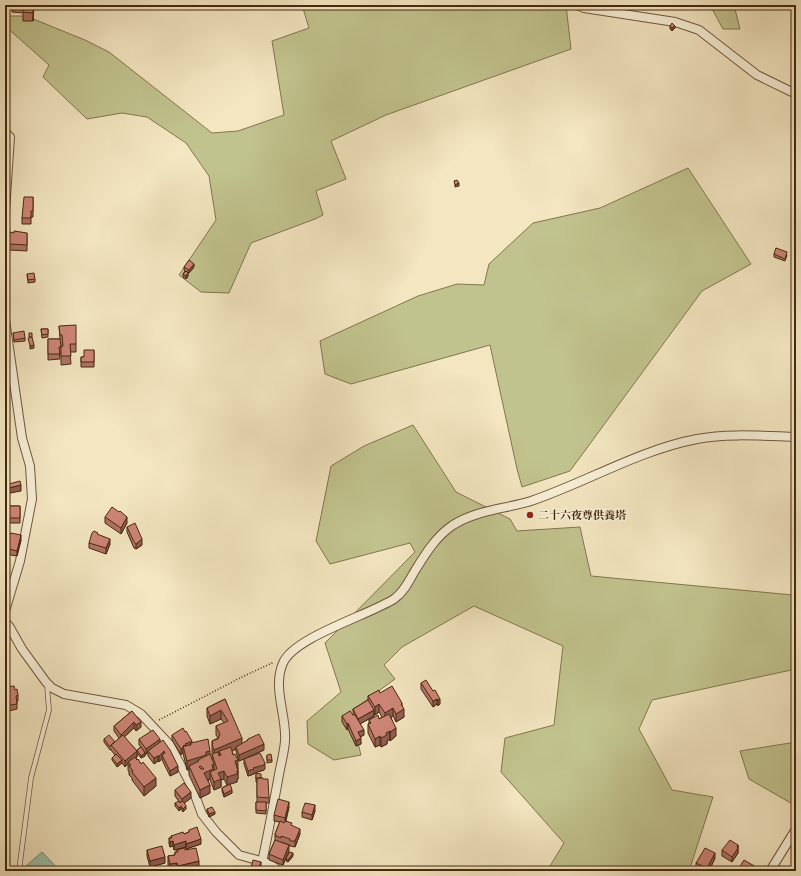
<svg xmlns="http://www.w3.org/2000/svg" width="801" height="876" font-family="Alegreya,'Noto Serif JP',serif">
	<rect width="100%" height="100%" fill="#f3e6c1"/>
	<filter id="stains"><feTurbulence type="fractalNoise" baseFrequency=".005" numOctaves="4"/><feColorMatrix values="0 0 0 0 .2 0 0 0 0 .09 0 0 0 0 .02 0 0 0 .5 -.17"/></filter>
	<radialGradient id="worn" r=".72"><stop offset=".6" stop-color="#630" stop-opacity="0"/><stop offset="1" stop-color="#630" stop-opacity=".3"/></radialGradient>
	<!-- green -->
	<path fill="#c1c38e" stroke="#83764e" d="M302,5H566L571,49L386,115L331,141L346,179L316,191L323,215L315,219L251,243L229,293L201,292L179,275L216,220L209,176L186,143L147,117L122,113L87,119L43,77L49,65L5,26V22L9,16H26L85,40L109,52L212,133L238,131L284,115L272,41L309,28Z
		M710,5H734L740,29H723Z
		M688,168L751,264L702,291L570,471L522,487L517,469L490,345L351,384L325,374L320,341L418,296L457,284L484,285L489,264L533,223L600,208Z
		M413,425L456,492L510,519L517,531L580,527L591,576L793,595L796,599V669L652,700L639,729L672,790L713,797L689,871H547L564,843L501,772L505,738L554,725L563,646L474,606L402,647L384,665L395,679L350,712L361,755L334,760L308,744L307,721L341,692L325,643L415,552L410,543L330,564L316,541L331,466L364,446Z
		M796,742V806L749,779L740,751Z"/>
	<!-- water -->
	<path fill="#9dc0ad" stroke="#7a846d" d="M42,852L60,871H25L26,866Z"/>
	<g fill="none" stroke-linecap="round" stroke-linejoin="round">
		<defs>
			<path id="lane" d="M19,871L31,778L49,710L47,685"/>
			<path id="street" d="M577,5L584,8L675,22L699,30L757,75L796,94
				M5,132L10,137L5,212
				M5,320L22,438L30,466L32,499L20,561L5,611
				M5,622L9,626L22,649L46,682L52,688L64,694L126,705L141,714L170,745L192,787L202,814L216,832L239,855L268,863L280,871
				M262,862C268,835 273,807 278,780C280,767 284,754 285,741C287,716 272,688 283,663C294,637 369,615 394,599C403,593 408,583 413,574C424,556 435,537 453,525C477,510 505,509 531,501C587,482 639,450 697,439C728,433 764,436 796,437
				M770,871L796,829"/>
		</defs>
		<!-- lane casing -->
		<use href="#lane" stroke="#70583b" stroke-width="5.5"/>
		<!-- street casing -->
		<use href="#street" stroke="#70583b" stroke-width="10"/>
		<!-- path -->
		<path stroke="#45290e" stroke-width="1.5" stroke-dasharray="1 2" stroke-linecap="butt" d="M159,720L240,678L274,662"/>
		<!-- lane -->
		<use href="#lane" stroke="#f7efd7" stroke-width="4"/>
		<!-- street -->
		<use href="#street" stroke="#f7efd7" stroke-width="8"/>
	</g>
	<!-- wall -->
	<path fill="#b17266" stroke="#45290e" d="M12,5H34L33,21H23V13L12,12Z
		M670,26L675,28L672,31L670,29Z
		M33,197V217H31V224H22V218Z
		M27,233V251L9,250V244Z
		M774,254L787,255L785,261L774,257Z
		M184,267H194L189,273L186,271L188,276L186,279L183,277V274L185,271L184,269Z
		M27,274L35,279V282L28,283Z
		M59,326L76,344V352H70L71,364L61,365V353H59L60,359L48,360V339H60Z
		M41,329H48V337L42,338Z
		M13,333L25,338V341L14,342Z
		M94,350V367H81V357H84Z
		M9,506H20V523H9Z
		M5,509H8V524H5Z
		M105,517L127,523L121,534L105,523Z
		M127,527L142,545L136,549L134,548L127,532Z
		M5,533L21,540L17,556L5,554Z
		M98,535L110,544L106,554L89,548V543Z
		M421,683L433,691L440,704L438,706L437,704L433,707L421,689Z
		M5,687L15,690L18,695V701H17V709L5,712Z
		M380,693L402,705L404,717L396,722L393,716L391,717L396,736L390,741V739L387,741V744L381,747L380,745L375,747L368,733V724L369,723V720L379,719L382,717L379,712L375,715L374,713V716L360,724L364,735L360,737L361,744L356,746L348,729L347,730L342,722V716L353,715V709L368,701V696Z
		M225,699L242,744L248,740V739L264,750L245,758L265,769L264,770L254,773V774L248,776L244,764V759L239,761L236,752V749L232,751L238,769V779H237V782L230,784L232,793L224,797L222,791V788L227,785L224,779L221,780V787L214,790L210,780V779L208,780L210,793L200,798L189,775V769L187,770L183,753L181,755L172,740V735L192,743L210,756L212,760V741L218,738L216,735V726L224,723L221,719L210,724L207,716V708Z
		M132,711L141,727L136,731L134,728L124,737L137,751V750L141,747L139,745V739L160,743L178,772L170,776L162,760V759L159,762L158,761L154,764L148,756V753L146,754L145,753V756L141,758L137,753V757L136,758L141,764L156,786L144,796L132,780V778L129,775V772L128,770V764L125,767L122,763L117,767L112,760V758L115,755L111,750V749L110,750L104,742V739L115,742L119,738L114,731V726Z
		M267,755L272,760V762L267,763Z
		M256,773L263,779L269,798V803H266V814L256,813V802H257V782H256Z
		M175,790L191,798L184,803L186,809L183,812L181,809L179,811L175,806V803H180L175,796Z
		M289,807L286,821L292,826L300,834L295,847L290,846V845L281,842L289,851L286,858L293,856L288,862L286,861V858L283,865L269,860V854L275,840V834L280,822L274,821V815Z
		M207,809L215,814L209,817L207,812Z
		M315,811L312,820L302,817V812Z
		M189,830L201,844L186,849V847L174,850L173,846L170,847L169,844V838H171V836L184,834L189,832Z
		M738,845V853L732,862L722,856V850Z
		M147,850L165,863L150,867L147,856Z
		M177,850H185L199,870L193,871H169L168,865V856L175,855V852H177Z
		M715,858L709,871H701L696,868V863Z"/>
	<!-- shaded-wall -->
	<path fill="#905d53" stroke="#45290e" d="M33,5H34L33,21Z
		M675,26V28L672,31V28Z
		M459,183V186L455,187V185Z
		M194,264V267L189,273V270Z
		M188,273V276L186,279V276Z
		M34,345V348L30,349V346Z
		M21,485V491L5,494V489Z
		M127,517V523L121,534V528Z
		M21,535V540L17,556V551Z
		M110,539V544L106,554V548Z
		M142,539V545L136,549V544Z
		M7,585V590L5,594V588Z
		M437,699V704L433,707V701Z
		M440,699V704L438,706V700Z
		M402,703V710L404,709V717L396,722V714L401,704Z
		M379,704V712L375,715V707Z
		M393,708V716L385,721V713Z
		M221,710V719L210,724V716Z
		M374,710V716L358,725V719Z
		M134,722V728L121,740V735Z
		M141,722V727L136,731V725Z
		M348,723V729L347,730V724Z
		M396,728V736L390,741V732Z
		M364,730V735L358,738V732Z
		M390,731V739L387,741V744L381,747V738L386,733Z
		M380,736V745L375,747V739Z
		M242,738V747H236V749L221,756L219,751V757L214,759V750Z
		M361,738V744L356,746V741Z
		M160,739V745L148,751V753L146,754V749Z
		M192,741V746L191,743V747L186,750L185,744Z
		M264,744V750L239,761V755Z
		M183,748V753L181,755V749Z
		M137,751V757L129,763L128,762V764L125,767V761Z
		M164,751V757L162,755V759L159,762V756Z
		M210,751V759L199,761L198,760V766H189V769L187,770V761L206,752Z
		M145,753V756L141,758V756Z
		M158,756V761L154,764V758Z
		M122,760V763L117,767V764Z
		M238,760V769L235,761Z
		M265,763V769L264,770L254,773V774L248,776V771L253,768Z
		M214,764V772H210V779L204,781V773L212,765Z
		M178,766V772L170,776V771Z
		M224,771V779L221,780V787L214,790V782L218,773Z
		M237,771H238V779H237V782L227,785V777Z
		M156,778V786L144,796V787Z
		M210,785V793L200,798V790Z
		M232,790V793L224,797V794Z
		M191,792V798L182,805V799Z
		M289,802V807L285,823V818Z
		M315,805V811L312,820V815Z
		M181,806V809L179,811V808Z
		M186,806V809L183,812V809Z
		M215,812V814L209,817V814Z
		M300,829V834L295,847V841Z
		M201,839V844L186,849V844Z
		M173,841V846L170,847V842Z
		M186,841V847L174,850V845Z
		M289,845V851L283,865V860Z
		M738,845V853L732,862V857Z
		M293,853V856L288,862V860Z
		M715,853V858L709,871H707V868Z
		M165,857V863L150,867V861Z
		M199,861V870L193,871H178V866Z
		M261,862V868L260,871H258Z
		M177,863V871H170V864Z"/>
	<!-- building -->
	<path fill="#ce8577" stroke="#45290e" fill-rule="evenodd" d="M24,5H33V13L23,12Z
		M672,23L675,26L672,28L670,26Z
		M457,180L459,183L455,185L454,181Z
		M24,197H33V211H31V218H22Z
		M14,231L27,233V245L9,244L10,232L14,233Z
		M776,248L787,252L785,259L774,254Z
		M189,260L194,264L189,270L184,267Z
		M186,271L188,273L186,276L183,274Z
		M34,273L35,279L28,280L27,274Z
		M76,325V344H70L71,356H61V346H63L62,335H60L59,326Z
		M41,329H48V334L42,335Z
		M24,331L25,338L14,340L13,333Z
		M29,333H32V337H29Z
		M32,337L34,345L30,346L28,338Z
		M48,339H60L61,346V347H59L60,354H48Z
		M84,350H94V362H81V357H84Z
		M5,472H6L9,484L20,481L21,485L5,489Z
		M9,506H20V518H9Z
		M112,507L119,512L120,511L127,517L121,528L105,517Z
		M5,509H8V518L5,519Z
		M135,523L142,539L136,544L134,542L127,527Z
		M94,531L98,533L97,534L110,539L106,548L89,543L92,533Z
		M5,533L11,534V533L21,535L17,551L5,548Z
		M426,680L433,691L435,690L440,699L438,700L437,699L433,701L421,683Z
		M14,686L15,690L17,689L18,695L16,696L17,704L5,706V687Z
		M392,686L402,703L401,704L404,709L396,714L393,708L385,713L379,704L375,707L368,696L379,690L380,693Z
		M225,699L242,738L214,750L212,744H213L212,741L218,739L220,734L216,726L228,721L221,710L210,716L207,708Z
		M368,700L374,710L358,719L353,709Z
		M132,711L141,722L136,725L134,722L121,735L114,726Z
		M350,711L353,715H355L364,730L358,732L361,738L356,741L348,723L347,724L342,716Z
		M389,714L396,728L390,732V731L386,733L387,735L381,738L380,736L375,739L368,724L371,723L369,720L378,715L379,719Z
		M183,728L185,732L186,731L192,741L185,744L186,746H183L184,747L181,749L172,735Z
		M153,730L160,739L146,749L139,739Z
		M259,734L264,744L239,755L236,747L248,740V739Z
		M109,735L115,742L111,745V746L110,747L104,739Z
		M123,735L137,751L125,761L111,745Z
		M208,739L210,751L206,752V755L187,761L183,746L191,745V743Z
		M163,740L170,750L178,766L170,771L162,755L165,753L164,751L159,756H158L154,758L148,751Z
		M141,747L145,753L141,756L137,750Z
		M231,747L233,755L235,754L238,760L235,761L238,771H237V774L227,777L224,771L218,773L221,779L214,782L210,772L217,769L212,754L218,752L219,756L221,755L219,751Z
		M260,753L265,763L264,765L253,768L254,769L248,771L244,759Z
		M116,754L122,760L117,764L112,758Z
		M210,754L214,764L212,765L213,769L204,773L210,785L200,790L189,766L199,761L198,760ZM201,766L204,769H201L199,767Z
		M271,754L272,760H267V755Z
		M135,757L137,760L138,759L141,764L143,762L156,778L144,787L132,772L133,771L129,766L131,765L128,762Z
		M256,773L261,774V778H257V779H256Z
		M257,778H263V779H268L269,798L257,797Z
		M184,783L191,792L182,799L175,790Z
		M230,784L232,790L224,794L222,788Z
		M278,799L289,802L285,818L274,815Z
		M179,801L180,803L183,801L186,806L183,809L181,806L179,808L175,803Z
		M256,802H266V811L256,810Z
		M305,803L315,805L312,815L302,812Z
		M212,807L215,812L209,814L207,809Z
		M280,821L284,823L285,821L292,823L291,825L300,829L295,841H290V839L281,836V838L276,836V835L275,834Z
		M197,827L201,839L186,844V841L174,845L173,841L170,842L169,838H172L171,836L183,832L184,834L189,832V830Z
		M275,840L289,845L283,860L269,854Z
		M730,840L738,845L737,847L738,848L732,857L722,850Z
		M162,846L165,857L150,861L147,850Z
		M184,848L185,850L196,848L199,861L178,866L177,863L170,864L168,856L175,855V852H178L177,850Z
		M705,848L715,853L707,868L696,863Z
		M290,852L293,853L288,860L286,858Z
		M253,860L261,862L258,871H250Z
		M744,860L756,867L753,871H737Z
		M236,866L241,868L240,871H234Z
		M725,866L729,869L728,871H724L723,870Z
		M715,868L719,871H713Z"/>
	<!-- markers -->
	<circle fill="#8f2418" stroke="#f7efd7" stroke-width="1.5" cx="530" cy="515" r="4"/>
	<g text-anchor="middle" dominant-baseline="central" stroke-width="3" stroke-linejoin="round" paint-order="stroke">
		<!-- poi labels -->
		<g font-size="11" font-weight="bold" fill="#45290e" stroke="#f7efd7" text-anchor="start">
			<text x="538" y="515">二十六夜尊供養塔</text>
		</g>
	</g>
	<!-- margin -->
	<rect width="801" height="876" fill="none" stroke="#f3e6c1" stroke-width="20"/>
	<rect x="6" y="6" width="789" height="864" fill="none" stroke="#45290e" stroke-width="2"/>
	<rect x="10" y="10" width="781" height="856" fill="none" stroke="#45290e"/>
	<rect width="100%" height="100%" filter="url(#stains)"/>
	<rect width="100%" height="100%" fill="url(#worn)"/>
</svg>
